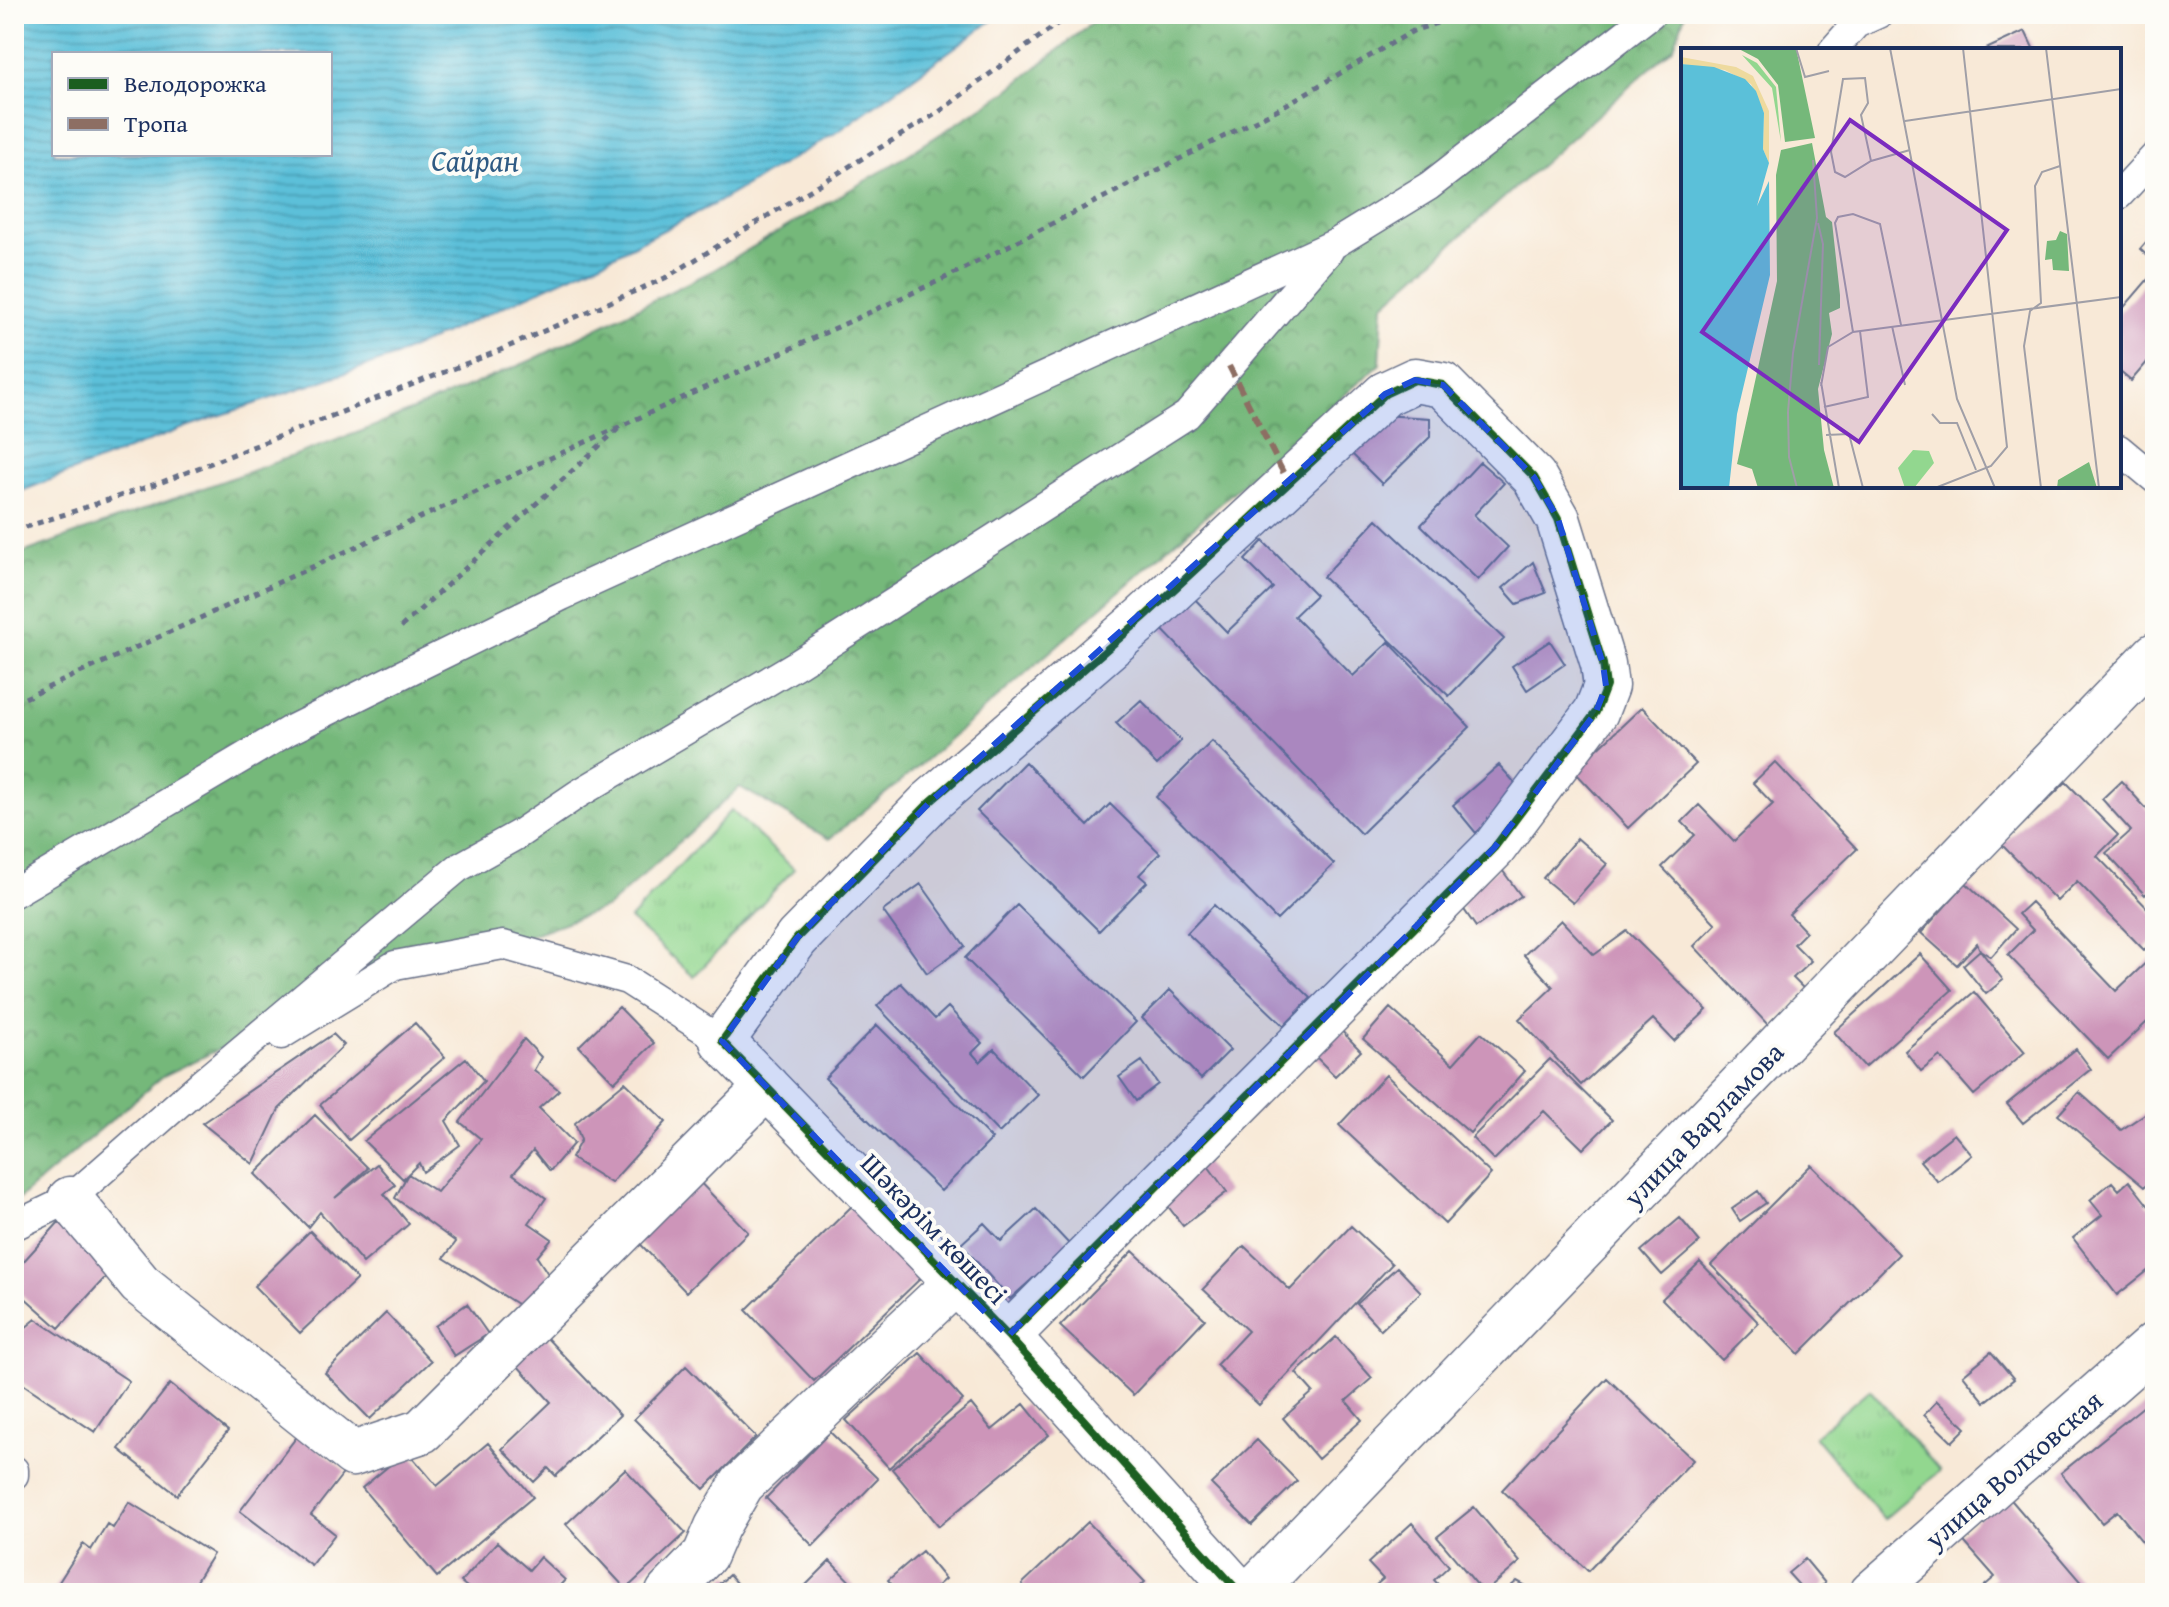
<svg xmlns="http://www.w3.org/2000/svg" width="2169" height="1607" font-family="'Gentium Book Plus',serif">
	<defs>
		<pattern id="grass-tufts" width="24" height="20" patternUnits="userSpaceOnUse" patternTransform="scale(2)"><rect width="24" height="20" fill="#92d78f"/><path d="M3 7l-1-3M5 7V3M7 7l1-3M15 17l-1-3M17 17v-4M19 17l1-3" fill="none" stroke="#7db97e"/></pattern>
		<pattern id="forest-crowns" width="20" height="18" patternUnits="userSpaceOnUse" patternTransform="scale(2)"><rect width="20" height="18" fill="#75b87a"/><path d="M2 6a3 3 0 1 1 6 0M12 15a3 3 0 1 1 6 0" fill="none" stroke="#5f9667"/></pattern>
		<pattern id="water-rules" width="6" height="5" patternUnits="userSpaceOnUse" patternTransform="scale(2)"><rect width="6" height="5" fill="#5bc0d9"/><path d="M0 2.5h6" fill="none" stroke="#4a9cb3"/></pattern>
	</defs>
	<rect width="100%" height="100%" fill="#fdfcf7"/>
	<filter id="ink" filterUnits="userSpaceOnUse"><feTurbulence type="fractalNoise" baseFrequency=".0125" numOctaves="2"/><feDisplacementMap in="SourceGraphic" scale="16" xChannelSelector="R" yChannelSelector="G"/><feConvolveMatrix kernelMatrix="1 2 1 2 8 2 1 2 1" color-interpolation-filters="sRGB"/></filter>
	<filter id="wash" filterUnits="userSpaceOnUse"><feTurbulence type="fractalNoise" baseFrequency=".006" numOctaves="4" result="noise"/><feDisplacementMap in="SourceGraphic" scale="32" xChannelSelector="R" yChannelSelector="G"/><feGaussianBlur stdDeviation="1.8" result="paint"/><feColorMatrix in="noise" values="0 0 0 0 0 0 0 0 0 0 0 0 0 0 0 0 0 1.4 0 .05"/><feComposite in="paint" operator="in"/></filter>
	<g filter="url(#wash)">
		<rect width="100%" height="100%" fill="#f8e9d7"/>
		<!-- grass -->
		<path fill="url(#grass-tufts)" stroke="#568376" stroke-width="2" d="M731,810L794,869L694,977L630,919Z
			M1870,1389L1940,1471L1884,1519L1814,1436Z"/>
		<!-- forest -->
		<path fill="url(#forest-crowns)" stroke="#48746c" stroke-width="2" d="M1103,14H1685L1674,47L1383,305L1380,364L911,773L829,839L740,787L608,907L503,945L395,965L163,1076L14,1203V556L365,430L532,360L712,271L887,168L1006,92Z"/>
		<!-- water -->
		<path fill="url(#water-rules)" stroke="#3b789c" stroke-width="2" fill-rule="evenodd" d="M14,14H1001L839,131L718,202L601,262L393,357L189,426L14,494ZM54,54H330V154H54Z"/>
		<g id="blocks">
			<!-- building -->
			<path fill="#cd95b9" d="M2025,31L2034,50H1984Z
				M2155,232V263L2140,249Z
				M2155,271V353L2131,381L2119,371V313Z
				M1381,415L1430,418V437L1382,484L1347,449Z
				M1480,462L1504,483L1474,515L1508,547L1478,580L1421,525Z
				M1377,519L1504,639L1449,696L1323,577Z
				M1263,541L1316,595L1294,616L1353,676L1389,642L1470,727L1361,834L1153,620L1185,589L1227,632L1273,588L1245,560Z
				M1533,562L1546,593L1517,604L1503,588Z
				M1550,641L1565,664L1527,690L1512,666Z
				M1141,700L1181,741L1157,765L1116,723Z
				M1642,707L1696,764L1628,828L1574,771Z
				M1212,741L1334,864L1277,920L1156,797Z
				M1025,762L1088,826L1110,804L1160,853L1139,875L1147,882L1099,931L977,811Z
				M1775,762L1857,849L1789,914L1806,932L1794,944L1811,961L1793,978L1806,991L1769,1026L1694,946L1716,924L1662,867L1695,835L1682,822L1699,805L1734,841L1773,804L1753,783Z
				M1499,765L1523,792L1476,833L1453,805Z
				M2121,781L2155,818V885L2145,895L2106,853L2131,831L2102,799Z
				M2066,782L2118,835L2097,856L2155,916V939L2144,950L2077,881L2057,901L2002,845Z
				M1577,838L1607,864L1573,903L1543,878Z
				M1500,867L1521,896L1476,927L1456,898Z
				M1966,883L2016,929L1991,957L1980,950L2003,980L1986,994L1963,965L1980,950L1977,943L1957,965L1921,933Z
				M921,884L965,946L927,973L883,911Z
				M2031,902L2116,991L2155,954V1026L2152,1029L2147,1022L2108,1059L2008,955L2033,930L2018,914Z
				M1017,905L1136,1022L1084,1076L965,958Z
				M1214,905L1311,998L1284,1026L1187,933Z
				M1561,920L1594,955L1627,931L1707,1010L1674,1041L1653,1019L1581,1085L1519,1019L1553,987L1524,955Z
				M1920,954L1952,990L1865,1067L1834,1032Z
				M901,983L935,1019L948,1007L982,1043L972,1053L980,1062L994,1049L1038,1095L999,1133L877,1006Z
				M1170,990L1230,1050L1201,1079L1142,1018Z
				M1974,992L2025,1052L1974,1095L1940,1056L1921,1071L1905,1051Z
				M619,1007L654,1043L614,1082L579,1046Z
				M1390,1008L1453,1064L1481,1033L1525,1071L1470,1133L1363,1039Z
				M1332,1021L1361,1051L1335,1076L1306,1047Z
				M415,1023L445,1057L349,1140L320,1105Z
				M877,1025L992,1139L941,1191L825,1078Z
				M333,1034L344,1045L279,1109L253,1164L202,1123Z
				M524,1039L541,1057L534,1070L559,1090L539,1108L574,1143L550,1171L533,1150L513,1174L546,1198L529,1223L552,1239L537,1257L550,1277L525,1309L444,1258L456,1242L395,1198L408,1174L437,1192L481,1139L460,1122Z
				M2076,1049L2091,1069L2023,1123L2007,1104Z
				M466,1058L484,1081L446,1121L460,1145L423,1172L419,1163L403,1179L364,1141Z
				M1550,1059L1612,1120L1583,1149L1544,1111L1494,1160L1472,1138Z
				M1142,1061L1158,1084L1136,1101L1119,1077Z
				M1386,1075L1491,1174L1445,1224L1339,1125Z
				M625,1082L666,1122L611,1183L571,1158L581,1140L575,1123Z
				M2079,1092L2121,1130L2155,1107V1178L2144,1187L2058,1115Z
				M315,1115L368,1168L335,1198L377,1164L395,1185L384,1194L409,1224L363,1263L320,1212L308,1227L255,1174Z
				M1954,1134L1972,1155L1938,1182L1920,1161Z
				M1203,1159L1227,1192L1183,1226L1158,1193Z
				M1811,1165L1899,1254L1799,1354L1711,1265Z
				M690,1172L748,1232L686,1292L628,1231Z
				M2129,1181L2155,1214V1265L2117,1295L2073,1238L2102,1215L2090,1200L2112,1182L2119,1190Z
				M1758,1191L1766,1203L1740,1221L1732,1209Z
				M854,1204L923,1276L814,1381L746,1310Z
				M1036,1209L1070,1245L1010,1299L961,1244L984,1223L1001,1241Z
				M1680,1218L1700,1242L1662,1275L1641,1251Z
				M59,1222L112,1270L59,1328L14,1288V1272Z
				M1351,1226L1392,1264L1259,1405L1216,1365L1248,1331L1203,1289L1244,1246L1290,1290Z
				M310,1231L357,1279L300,1333L254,1286Z
				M1133,1251L1205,1319L1133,1395L1060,1326Z
				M1700,1262L1759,1323L1722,1360L1662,1299Z
				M1397,1267L1421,1292L1381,1330L1357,1304Z
				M467,1304L488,1334L454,1356L435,1326Z
				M386,1313L431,1361L370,1419L325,1373Z
				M36,1319L129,1381L95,1432L14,1378V1337Z
				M544,1335L620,1415L556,1476L548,1468L534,1482L502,1449L551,1402L515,1363Z
				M1336,1337L1372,1378L1346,1401L1362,1420L1318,1459L1283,1418L1313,1392L1296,1373Z
				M1991,1352L2014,1379L1985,1402L1963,1375Z
				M920,1353L963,1400L889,1468L846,1420Z
				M686,1366L756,1437L704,1489L634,1419Z
				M1607,1378L1693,1460L1588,1571L1502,1490Z
				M170,1384L228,1431L177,1495L119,1449Z
				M2155,1397V1546L2150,1551L2117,1511L2102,1523L2061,1473Z
				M1937,1401L1966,1428L1952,1442L1924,1415Z
				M971,1404L992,1430L1024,1404L1049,1435L939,1526L892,1469Z
				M830,1432L878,1479L813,1546L766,1498Z
				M299,1434L345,1471L311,1515L335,1534L311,1565L240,1511Z
				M1257,1440L1297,1481L1252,1525L1211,1484Z
				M488,1443L533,1497L437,1577L362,1488L407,1451L437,1486Z
				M625,1469L686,1533L626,1589L566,1524Z
				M2007,1495L2091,1593H1976L1995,1577L1959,1536Z
				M129,1502L213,1554L196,1581L203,1586L199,1593H52L83,1544L91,1550L107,1524L113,1528Z
				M1474,1507L1520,1562L1484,1593L1437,1537Z
				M1088,1522L1145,1582L1133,1593H1030L1022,1584Z
				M1412,1523L1449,1566L1434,1580L1446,1593H1367L1383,1579L1368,1563Z
				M497,1542L529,1570L540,1557L565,1580L553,1593H474L461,1582Z
				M922,1551L945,1579L929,1593H899L888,1580Z
				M1805,1559L1825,1583L1814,1593H1806L1788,1573Z
				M830,1561L861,1593H798Z
				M729,1575L745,1593H709Z
				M1517,1581L1539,1593H1503Z"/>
		</g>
	</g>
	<g filter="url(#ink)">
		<use href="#blocks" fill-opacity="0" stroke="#687088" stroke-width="2"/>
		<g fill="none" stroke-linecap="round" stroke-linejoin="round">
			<defs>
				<path id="service" d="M1833,50L1856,24L1878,14
					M2119,195L2155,156
					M2119,449L2155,479
					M14,893L288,731L411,670L562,596L1336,243L1429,186L1651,14
					M281,1035L395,965L503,945L627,980L722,1041
					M14,1226L70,1199L202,1083L458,868L519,834L578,794L799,663L1187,415L1329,251
					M14,1470V1475"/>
				<path id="minor" d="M70,1199L140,1284L353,1454L422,1431L767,1087
					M1008,1336L1494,848L1596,712L1606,686L1603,664L1558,519L1534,477L1443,385L1415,380L1385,394L1143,618L930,802L797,938L722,1041L1008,1336L1240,1593
					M668,1593L705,1555L717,1527L742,1484L956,1282
					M1872,1593L2155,1344"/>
				<path id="tertiary" d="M1251,1593L2155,655"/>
			</defs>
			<!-- service casing -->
			<use href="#service" stroke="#687088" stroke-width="31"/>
			<!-- minor casing -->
			<use href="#minor" stroke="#687088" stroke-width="47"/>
			<!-- tertiary casing -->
			<use href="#tertiary" stroke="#687088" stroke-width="47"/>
			<!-- path -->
			<path stroke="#687088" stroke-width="5" stroke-dasharray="6 6" stroke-linecap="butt" d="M14,531L162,482L496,352L665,278L939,112L1070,14
				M401,627L618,429
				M14,703L945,278L1282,107L1413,31L1464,14"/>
			<!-- service -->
			<use href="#service" stroke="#fff" stroke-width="28"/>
			<!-- minor -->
			<use href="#minor" stroke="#fff" stroke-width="44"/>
			<!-- tertiary -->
			<use href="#tertiary" stroke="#fff" stroke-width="44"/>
			<!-- quiet -->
			<path stroke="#8d6e63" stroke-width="6" stroke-dasharray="12 6" stroke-linecap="butt" d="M1229,366L1289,484"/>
			<defs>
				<path id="cycleway" d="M1008,1336L1494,848L1596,712L1606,686L1603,664L1558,519L1534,477L1443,385L1415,380L1385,394L1143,618L930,802L797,938L722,1041L1008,1336L1240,1593"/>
			</defs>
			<!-- cycleway casing -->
			<use href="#cycleway" stroke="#fdfcf7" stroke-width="13"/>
			<!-- cycleway -->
			<use href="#cycleway" stroke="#1b5e20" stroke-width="8"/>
		</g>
	</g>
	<!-- marked area -->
	<path fill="#1d4ed8" fill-opacity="0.2" stroke="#1d4ed8" stroke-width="6" stroke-dasharray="16 10" stroke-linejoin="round" d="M1415,380L1443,385L1534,477L1558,519L1603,664L1606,686L1596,712L1494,848L1008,1336L722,1041L797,938L930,802L1385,394Z"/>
	<g text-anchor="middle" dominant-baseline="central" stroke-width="8" stroke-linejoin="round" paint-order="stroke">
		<!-- street labels -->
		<g font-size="28" fill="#1b2f5e" stroke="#fdfcf7">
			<text transform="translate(1703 1124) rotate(-46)">улица Варламова</text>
			<text transform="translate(935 1228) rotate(46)">Шәкәрім көшесі</text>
			<text transform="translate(2013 1469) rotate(-41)">улица Волховская</text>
		</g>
		<!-- water labels -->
		<g font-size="30" font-style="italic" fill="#2e5a83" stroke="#fdfcf7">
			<text x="475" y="160">Сайран</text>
		</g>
	</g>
	<!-- overview -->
	<g transform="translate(1681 48)">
		<rect width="440" height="440" fill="#f8e9d7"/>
		<path d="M61,7L76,15L95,39L100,94L91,40ZM232,402L248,403L253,415L233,440H224L217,420Z" fill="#92d78f"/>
		<path d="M56,0H115L134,90L104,94L97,37L77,11ZM131,95L145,169L151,174L159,247V260L148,265L151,286L137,341L143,402L153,440H77L71,421L56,416L96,233L95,127L100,102ZM379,183L386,186L388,223L372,222L371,211L364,212L366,193L375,192ZM408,414L416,440H376L377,432Z" fill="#75b87a"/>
		<path d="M0,9L55,19L72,28L88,63V115L82,101L83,65L70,36L44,22L0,16Z" fill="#eeda9e"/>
		<path d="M0,16L33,19L64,31L75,43L83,65L82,101L88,115L76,158L88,133L89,227L56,366L48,440H0Z" fill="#5bc0d9"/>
		<path fill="none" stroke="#a09fa7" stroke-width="2" d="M115,0L124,29L148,23M209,0L276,351L314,440M365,0L418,440M224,73L440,41M190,113L180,67L187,55L184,30L162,31L150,104L154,124L164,129L190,113L229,102M137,175L142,196L138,317M211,278L224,337M172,284L154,175L157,169L172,166L199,176L220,277M140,334L158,440M140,338L147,299L172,284L440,249M143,359L187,349L179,283M251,366L259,375H276L295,422M145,387L168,386L182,440M116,440L108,409L107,364L112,305L136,170L132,112M254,440L310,418L326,399L282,0M360,440L343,298L349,263L360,255L354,138L361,124L379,118"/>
		<path fill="#7b2cbf" fill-opacity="0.15" stroke="#7b2cbf" stroke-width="4" d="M169,72L326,182L178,394L21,284Z"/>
		<rect width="440" height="440" fill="none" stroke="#1b2f5e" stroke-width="4"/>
	</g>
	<!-- margin -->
	<rect width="2169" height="1607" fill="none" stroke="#fdfcf7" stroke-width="48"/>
	<!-- legend -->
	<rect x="52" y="52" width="280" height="104" fill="#fdfcf7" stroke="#a3aaba" stroke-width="2"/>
	<rect x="68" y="78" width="40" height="12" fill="#1b5e20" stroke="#a3aaba" stroke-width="2"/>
	<text x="124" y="92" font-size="24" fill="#1b2f5e">Велодорожка</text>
	<rect x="68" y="118" width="40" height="12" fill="#8d6e63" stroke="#a3aaba" stroke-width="2"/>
	<text x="124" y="132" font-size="24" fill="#1b2f5e">Тропа</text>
</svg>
